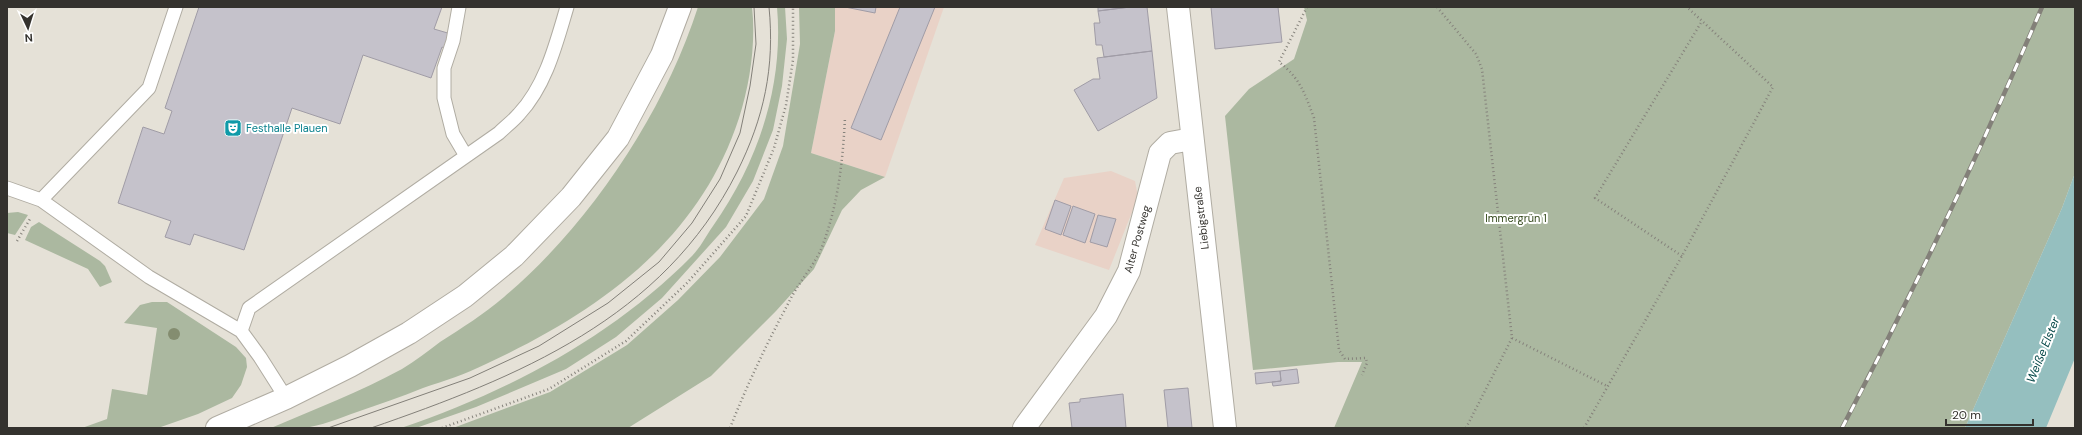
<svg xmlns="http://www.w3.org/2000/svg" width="2082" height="435" font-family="'DM Sans',sans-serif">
	<rect width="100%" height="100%" fill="#e5e1d7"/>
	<!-- industrial -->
	<path fill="#e9d2c7" d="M835,7H944L885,177L811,153L835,31Z
		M1111,171L1135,181L1138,197L1109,270L1035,245L1064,178Z"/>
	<!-- green -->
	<path fill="#abb8a0" d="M698,7H752C756,43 750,84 739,118C699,241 598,312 486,364C466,374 444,381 423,388C401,397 379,404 357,412C340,418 321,426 303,428C292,429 281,428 271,428C315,409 360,392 402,369C415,361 428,351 440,342C462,328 484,314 504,297C590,224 663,115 698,7Z
		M777,7H785L787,39L782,86L773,130L753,181L726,227L662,298L616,337L566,369L476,407L416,428H401C508,392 612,337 692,256C700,248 706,236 713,226C758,162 784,86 777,7Z
		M799,7H835V31L811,153L885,177L861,190L842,210L814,269L776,311L711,376L628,428H453L550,392L627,345L678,300L720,257L764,199L783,146L800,44Z
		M1304,7H2075V173L2062,208L1965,428H1334L1362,362H1338L1253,370L1225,116L1249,89L1294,59L1307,20Z
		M18,212L28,215L15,235L7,233V213Z
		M39,222L100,261L105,266L112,282L100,287L88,269L25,240L31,227Z
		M152,302H167L236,347L246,358L247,367L241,385L232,398L198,414L158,428H82L107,419L112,389L147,395L157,328L124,323L140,305Z"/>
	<!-- water -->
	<path fill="#95bfbf" d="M2075,173V358L2046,428H1965L2062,208Z"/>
	<!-- building -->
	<path fill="#c5c2cb" stroke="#a09ca6" d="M199,7H442L434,29L451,34L446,49L442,47L431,78L363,55L340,124L292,108L244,250L194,234L190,245L165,237L171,221L118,203L143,127L164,134L172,111L165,108Z
		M845,7H876L875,13Z
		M900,7H935L881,140L851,128Z
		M1098,7H1130L1098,11Z
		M1130,7H1147L1152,51L1104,57L1102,45H1096L1094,23H1100L1098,11Z
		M1211,7H1278L1282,42L1215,49Z
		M1152,51L1157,98L1098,131L1074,90L1093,79H1100L1097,58Z
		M1055,200L1071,206L1061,235L1045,229Z
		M1073,206L1095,214L1085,243L1063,235Z
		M1098,215L1116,219L1107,247L1090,242Z
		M1297,369L1299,383L1273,386L1272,382L1281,381L1280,371Z
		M1280,371L1281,381L1256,384L1255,373Z
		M1188,388L1192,428H1168L1164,390Z
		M1123,394L1126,428H1072L1069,403L1080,402V399Z"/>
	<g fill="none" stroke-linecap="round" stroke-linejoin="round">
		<defs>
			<path id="lane" d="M459,7L453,41L444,68V98L453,134L466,156
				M7,188L41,200L149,277L241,331L260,357L286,398
				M41,200L149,88L176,7
				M241,331L249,308L499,133C505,127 513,121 519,114C546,85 556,44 567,7"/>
			<path id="street" d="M1178,7L1225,428
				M1024,428L1106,316L1129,271L1160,153L1170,143L1192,139"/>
			<path id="secondary" d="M217,428L286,398L350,366L409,333L465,296L514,256L571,197L618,138L662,55L680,7"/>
		</defs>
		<!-- lane casing -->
		<use href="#lane" stroke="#b0aca2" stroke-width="15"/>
		<!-- street casing -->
		<use href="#street" stroke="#b0aca2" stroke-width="24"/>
		<!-- secondary casing -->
		<use href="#secondary" stroke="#b0aca2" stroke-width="24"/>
		<!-- path -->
		<path stroke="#85827b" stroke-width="2.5" stroke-dasharray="1 3" stroke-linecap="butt" d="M1307,7L1279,62C1300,78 1305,94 1314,118L1339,350L1345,359L1366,358L1367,363L1362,375
			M1437,7L1476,54L1482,69L1512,338L1466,428
			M17,241L30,219
			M1682,256L1595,198L1702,21
			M1512,338L1607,386
			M442,428L549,389L626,341L688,282L746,216L774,148L786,105L793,60V7
			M730,428C747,385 767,343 789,302C798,283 814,266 822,247C838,205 843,161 845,117
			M1584,428L1682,256L1773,87L1687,7"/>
		<!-- lane -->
		<use href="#lane" stroke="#fff" stroke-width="13"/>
		<!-- street -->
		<use href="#street" stroke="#fff" stroke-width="22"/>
		<!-- secondary -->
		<use href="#secondary" stroke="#fff" stroke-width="22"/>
		<!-- tram -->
		<path stroke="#838079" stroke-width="1" d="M328,428L470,378L539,346L608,303L659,262L692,223L720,179L740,133L750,86L756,44L754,7
			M371,428C518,377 663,319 737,172C764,118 775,67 769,7"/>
		<defs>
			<path id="rail" d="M1842,428C1914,291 1981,150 2042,7"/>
		</defs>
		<!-- rail casing -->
		<use href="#rail" stroke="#838079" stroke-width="4.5"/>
		<!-- rail -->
		<use href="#rail" stroke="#fff" stroke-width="3" stroke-dasharray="9" stroke-linecap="butt"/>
	</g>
	<!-- trees -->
	<circle fill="#848d70" cx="174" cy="334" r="6"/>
	<!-- icons -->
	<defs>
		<symbol id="theatre-square" viewBox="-11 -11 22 22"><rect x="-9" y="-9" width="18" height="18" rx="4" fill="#0f9aa8" stroke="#fff"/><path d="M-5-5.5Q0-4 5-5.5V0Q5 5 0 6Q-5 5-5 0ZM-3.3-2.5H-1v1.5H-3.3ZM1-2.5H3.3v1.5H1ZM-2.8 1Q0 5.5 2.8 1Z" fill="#fff"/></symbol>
	</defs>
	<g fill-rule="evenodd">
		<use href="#theatre-square" x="223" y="118" width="20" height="20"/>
	</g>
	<g text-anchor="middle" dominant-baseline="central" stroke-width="4" stroke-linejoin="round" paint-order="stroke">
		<!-- culture labels -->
		<g font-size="11" fill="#0d838f" stroke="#fff" text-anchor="start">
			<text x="246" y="128">Festhalle Plauen</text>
		</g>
		<!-- street labels -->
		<g font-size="11" fill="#34322e" stroke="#fff">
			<text transform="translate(1201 218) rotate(-97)">Liebigstraße</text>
			<text transform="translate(1137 239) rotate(-74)">Alter Postweg</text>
		</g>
		<!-- park labels -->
		<g font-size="11" fill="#34491b" stroke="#fff">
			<text x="1516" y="218">Immergrün 1</text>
		</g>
		<!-- water labels -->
		<g font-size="12" font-style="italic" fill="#054848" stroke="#fff">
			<text transform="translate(2043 350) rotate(-68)">Weiße Elster</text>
		</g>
	</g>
	<!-- border -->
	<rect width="2082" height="435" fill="none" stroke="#34322e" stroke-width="16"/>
	<!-- north arrow -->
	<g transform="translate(28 28) rotate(176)" stroke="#ffffff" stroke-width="3" paint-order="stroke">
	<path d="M0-3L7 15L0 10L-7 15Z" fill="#34322e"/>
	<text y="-6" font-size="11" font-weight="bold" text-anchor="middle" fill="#34322e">N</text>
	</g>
	<!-- scale -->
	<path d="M1946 419v6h87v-6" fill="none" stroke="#34322e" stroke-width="2"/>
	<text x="1952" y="419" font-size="12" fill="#34322e" stroke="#ffffff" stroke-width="3" paint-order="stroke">20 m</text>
</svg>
